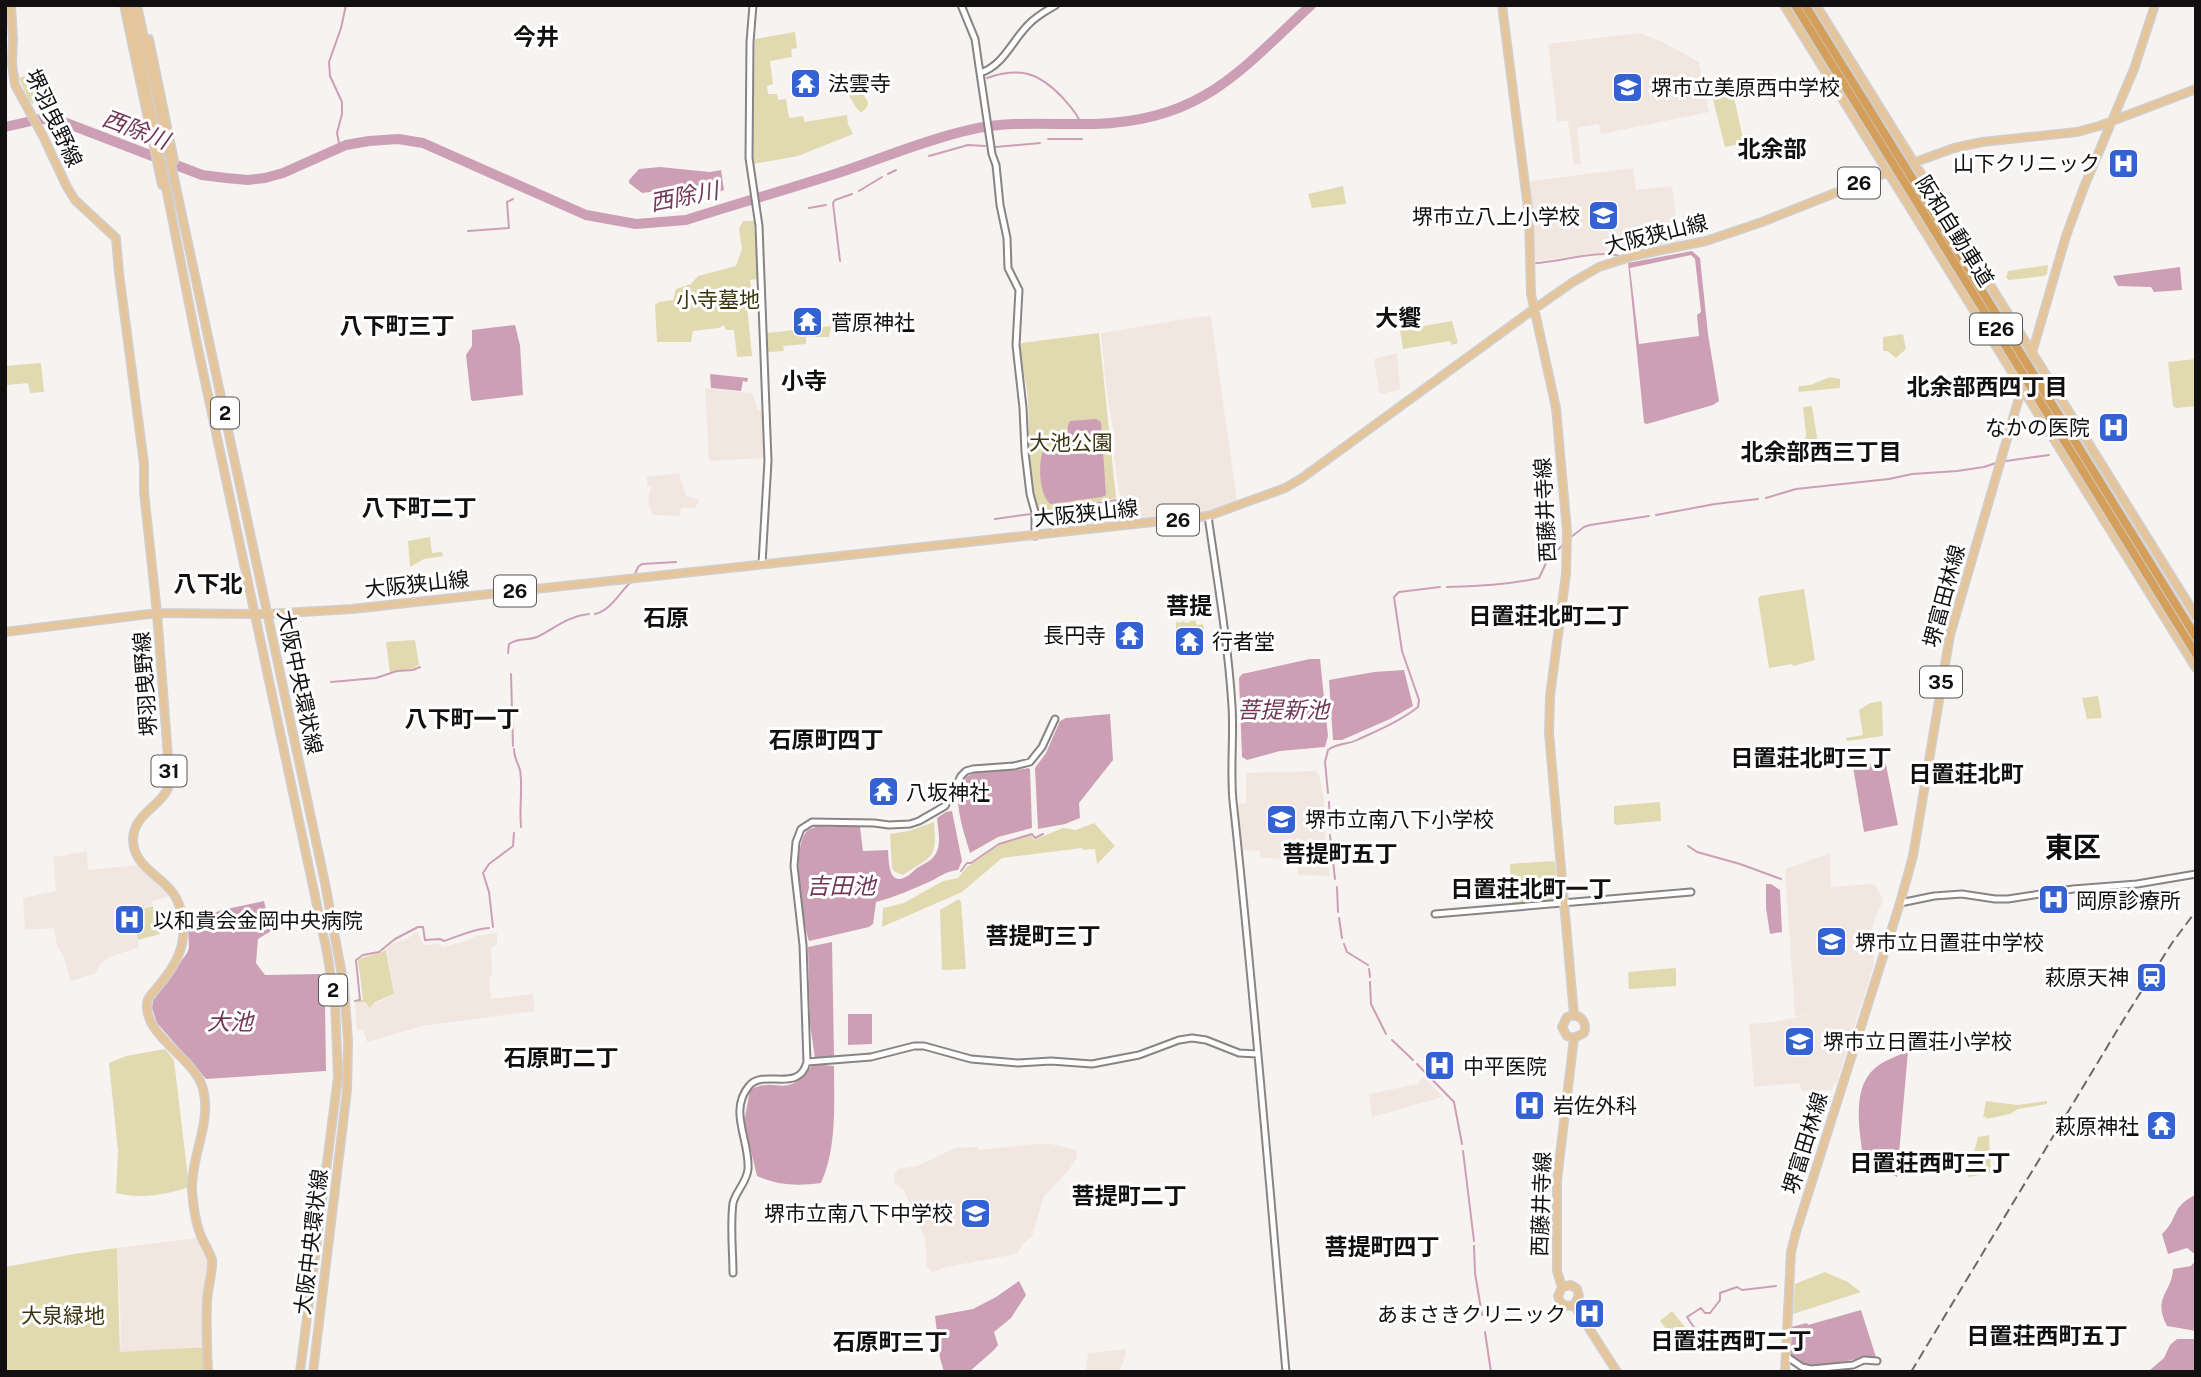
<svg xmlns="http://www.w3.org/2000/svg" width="2201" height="1377" font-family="'Public Sans','Noto Sans JP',sans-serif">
	<rect width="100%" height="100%" fill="#f7f3f1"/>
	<!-- built -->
	<path fill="#f2e6e1" d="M1639,33L1663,42L1699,62L1709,112L1601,134L1599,124L1577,128L1581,164L1574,165L1568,121H1557L1548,44Z
		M1633,168L1636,190L1672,186L1679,242L1536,261L1528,185L1531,184V181Z
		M1211,316L1237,502L1199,513L1188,512V508L1163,511V517L1131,521L1130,511H1122L1114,458L1115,441L1107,394L1101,333L1190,318Z
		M1397,353L1400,389L1382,394L1379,393L1374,359Z
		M705,388L752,393L758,410H762L764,458L709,461Z
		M679,473L686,496L699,500L695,508H681L680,516L652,515L648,499L651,487L647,486V477Z
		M1316,771L1319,774L1324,800L1326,853L1330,876L1298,875L1297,859L1261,858L1260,851L1241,850L1237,804L1246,803V773Z
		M87,851L88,870L139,865L171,896L152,901L153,905L130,911L139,947L110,957L101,963L96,973L71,981L63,955L57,945L54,928L25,930L23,898L56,891L53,857Z
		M1830,853L1831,887L1871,884L1876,885L1883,901L1874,920L1872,930L1874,964L1861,1006L1849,1008L1860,1007L1837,1083H1834L1832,1090L1802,1091L1799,1083L1754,1087L1749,1024L1774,1022L1808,1015L1795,1016L1785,869Z
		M417,932L424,945L439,944L443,947L467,941L475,936L497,933V944L491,948L492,974L489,979L491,999L533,994L535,1011L422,1026L367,1042L363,1029L357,1031L355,1004L365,1003L370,1008L375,1003L394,995L387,948L393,943L403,941Z
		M1423,1077L1443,1097L1372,1117L1369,1094L1417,1084Z
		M1034,1144H1051L1077,1150V1157L1069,1170L1044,1196L1032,1236L1023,1244L1017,1254L946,1267L932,1272L927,1267L925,1239L904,1190L895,1184L894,1181V1175L898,1169L918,1166L955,1148L977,1147L980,1150Z
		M198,1238L208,1258L202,1307L204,1346L120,1353L121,1328L117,1248Z
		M1127,1349L1120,1372H1086L1088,1353Z"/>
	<!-- green -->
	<path fill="#e1dab0" d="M795,32L797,48L791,49L792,57L770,61L773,84L767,86L768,94H777L778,100L786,99L789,118L803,116L805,122L847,115L848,124L853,134L798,156L753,164L752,146L755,39Z
		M839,74L852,77L868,102L867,107L861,113C850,102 846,86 839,74Z
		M25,76L44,78L46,104L30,103L19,78Z
		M1710,88L1733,93L1744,143L1725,147Z
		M1343,186L1346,204L1312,208L1308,194Z
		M743,221H754L758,279L750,280L752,292H758V304L747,306L752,356L737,357L734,330H726L724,325L719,328L693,331L691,342H657L655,305L659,302L673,300L676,289L691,284L698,276L736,266L742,249L739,229Z
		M2048,265L2047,274L2044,276L2009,280L2006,278L2008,271Z
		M1452,321L1458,343L1452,345L1450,341L1403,349L1400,330Z
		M831,326L829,337H806V344L783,346L784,351L768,352L767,333Z
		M1099,333L1116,498L1069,508L1038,512C1027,476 1030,438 1028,401C1027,383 1021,365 1020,346L1022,343Z
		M1903,334L1906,349L1896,358L1887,351H1883V337Z
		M2196,359V406L2176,408L2173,406L2168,362Z
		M41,363L44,392L30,393L28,383L7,385L5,366Z
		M1830,377L1840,379V388L1798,392L1799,386L1810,385Z
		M1812,406L1818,444L1804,446L1806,434L1803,407Z
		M430,537L432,553L442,552L443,556L424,559L410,567L408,541Z
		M1804,589L1815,660L1793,666L1792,664L1769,668L1758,599L1760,596Z
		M1176,620L1177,623L1184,621L1186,623L1195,620L1197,625L1203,624L1204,629L1191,631V639L1180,640L1176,633Z
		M415,640L419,665L412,669L390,673L386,642Z
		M2098,696L2102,718L2087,719L2082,698Z
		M1882,701L1883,736L1847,741L1846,738L1863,735L1859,710L1870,703Z
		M1660,802L1661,821L1616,825L1614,823V806Z
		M934,822C937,860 933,855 903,875L895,872L892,868L890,834L909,831Z
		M1094,823L1115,846L1097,864L1095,849L1083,850L1082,848L1002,858L962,892L882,927L883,908L904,903L943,881L958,878L967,867L999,845L1031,835L1034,840L1063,828L1076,830Z
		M1552,861L1555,862L1558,899L1556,901L1514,905L1512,903L1510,864Z
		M959,899L961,902L966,969L942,970L940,910Z
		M153,906L160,934L138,940L131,912Z
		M386,950L394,994L375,1002L370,1008L365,1002L355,1004L363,999L358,960C367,955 377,955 386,950Z
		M1674,968L1676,969V986L1629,989L1628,974L1629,972Z
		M165,1049L174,1060L189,1187C165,1195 141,1199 116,1193L118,1151L109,1063L126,1056Z
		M1986,1101L2017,1105L2047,1101V1104L2018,1109L2010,1114L1986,1119V1117H1983Z
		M1989,1135L1991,1173L1969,1177L1968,1176L1978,1137Z
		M117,1248L120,1352L204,1347L205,1372H5V1267L74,1254Z
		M1825,1272L1848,1282L1861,1292L1793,1314L1795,1284Z
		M1672,1311L1685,1327L1673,1338L1660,1321Z"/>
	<!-- water -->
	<path fill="#cd9fb5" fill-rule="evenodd" d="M660,167L710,172L721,170L724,190L717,193L716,190L684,201L676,199L661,203L657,191L642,193L629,183V180L639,169Z
		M1692,251L1700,258L1708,334L1719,401L1713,405L1647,424L1644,423L1628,263ZM1691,255L1695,259L1701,312L1697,315L1699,336L1639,344L1630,268Z
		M2180,267L2182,290L2154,292L2151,287L2118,286L2113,276Z
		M515,325L520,345L523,395L473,401L471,400L466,355L472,346V330Z
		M710,374L748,378L747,382L743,381L741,391L711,388Z
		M1096,419L1101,422L1106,495L1102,497L1050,504C1039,493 1038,465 1043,450L1066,447C1070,439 1065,428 1070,421Z
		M1310,659H1320L1328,736L1325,747L1280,751L1247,760L1242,757L1239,678L1242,674Z
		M1404,670L1413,706L1390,719L1342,740H1333L1329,680L1374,672Z
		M1110,714L1113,760L1079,803L1080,818L1065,824L1038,829L1035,768L1046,753L1060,721L1066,718Z
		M1885,760L1898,825L1864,832L1853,767Z
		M1028,768L1030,769L1032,828L998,837L970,853C965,834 944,783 974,773C991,768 1011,773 1028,768Z
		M952,811L962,861L958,870C947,871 941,876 931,881C913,889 895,897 876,902L873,924L869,927L809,941C802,918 790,847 808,830L818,826L860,827L863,851L888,850C889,862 888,889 909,875C912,873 914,870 917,868C925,863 933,861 937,851C941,842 938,828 937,818L946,812Z
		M1766,884H1771L1780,890L1782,932L1770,934L1766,908Z
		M264,901L271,931L258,939L256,963L265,975L320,974L325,1005L326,1071L206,1079L157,1023L152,1008L153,1001L187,953L189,948L188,923L222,910Z
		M832,942L834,1057L815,1058L810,1024L808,947Z
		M848,1014H872V1044L848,1045Z
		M1908,1051L1897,1177L1863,1159C1860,1131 1851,1090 1874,1069C1882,1061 1898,1056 1908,1051Z
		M813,1064L834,1066C834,1105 837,1147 821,1183C798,1186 779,1186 757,1176L744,1122L750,1090C780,1074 784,1103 813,1064Z
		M2193,1196L2196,1197V1255L2187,1248L2168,1254L2162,1234C2179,1218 2170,1209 2193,1196Z
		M2196,1260V1331L2167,1326C2152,1297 2172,1293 2173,1269L2191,1266Z
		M1019,1281L1026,1295L1011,1318L994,1332L998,1345L994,1350L969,1372H944L940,1358L935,1316L973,1309L996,1297Z
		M1861,1310L1876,1357C1857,1357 1824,1368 1806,1364C1801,1362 1795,1357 1791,1355V1327L1807,1323L1808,1325Z
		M2177,1339H2196V1372H2153L2150,1370L2164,1358L2170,1345Z"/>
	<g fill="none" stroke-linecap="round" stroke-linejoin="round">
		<!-- stream -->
		<path stroke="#cd9fb5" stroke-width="2" d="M987,78C1020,67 1038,72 1062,97C1069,105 1078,114 1081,124
			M1048,139H1082
			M995,147L1040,143
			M340,148L337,133L342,114V102L330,76L329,62L341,28L346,5
			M929,156L968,145L985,146
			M888,174L896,170
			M859,191L882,177
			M809,208L826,205
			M468,231L509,228L507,202L513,199
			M840,261L833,203L835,200L852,194
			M1536,263C1558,262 1602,249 1619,256
			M2006,461L2049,455
			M1766,498L1796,489L1889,479L1912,474L1957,471L1984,467L1996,463
			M1040,513L1116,500
			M1656,515L1715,504L1758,499
			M995,519L1031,514
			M1571,537L1584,527L1590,525L1649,516
			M1553,554L1563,545
			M635,574L638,567L642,564L676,562
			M1447,587C1478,586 1508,585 1539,578L1547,561
			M595,614C611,610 619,593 630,583
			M508,653L509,644C520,637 527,641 537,637C555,628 568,616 589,614
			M511,674L513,746
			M331,682L376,678L397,671L413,670L420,667
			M514,749C514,758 518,763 520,770C523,786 519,809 521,827
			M1328,793L1325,762L1328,750C1338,742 1349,745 1359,739C1379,730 1400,721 1418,707L1419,700L1402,651L1394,597L1399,592L1440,587
			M1329,802L1330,827
			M1330,835L1335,879
			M1688,846L1697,852L1740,864L1781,879
			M961,871L967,863H971L999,844L1032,834L1035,838L1043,834
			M1337,887L1338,912
			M1339,918L1342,938
			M493,927L489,892L483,873L489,864L513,846L514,833
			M1344,944L1347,952L1368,965
			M1369,969L1370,977
			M1370,982L1371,1004L1386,1034
			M355,1001L360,1000L356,960L363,955L379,952L395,939L418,927H423L425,940L440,939L444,941C459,936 473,929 489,928
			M1392,1040L1413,1060
			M1417,1064L1454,1102L1462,1144
			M1463,1151L1474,1241
			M1474,1246L1475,1273L1482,1315
			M1695,1329L1687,1317L1701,1308L1705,1313H1710L1720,1300V1293L1737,1287L1742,1290L1776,1286
			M1485,1332L1491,1372"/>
		<!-- river -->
		<path stroke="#cd9fb5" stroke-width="10" d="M5,127L40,119L61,121L202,175L226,178L248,180L265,178L283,173L346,145L369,141L398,139L423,143L586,215L636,224L686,220C737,204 788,189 838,173C881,159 924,140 969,130C1010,120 1053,125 1095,124C1201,121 1239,72 1311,5"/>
		<defs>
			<path id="minor" d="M753,5L750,42L749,158L759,226L768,461L762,564
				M961,5L975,39L980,73
				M1208,516C1217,579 1228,642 1232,706C1234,737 1230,770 1233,801C1254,991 1269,1182 1286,1372
				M1035,536V512L1030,494L1025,452L1023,408L1016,345L1019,290L1008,268L1007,238L1000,205L996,165L992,154L980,73C1003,66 1012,41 1028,25C1036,16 1046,11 1056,5
				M1900,903L1934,896L1962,894L1995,899H2008L2073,889L2137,884L2196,874
				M1435,914L1691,892
				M807,1062L871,1057L914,1046H924L971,1059L1018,1063L1051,1061L1092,1064L1139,1055L1179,1040L1192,1038L1206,1040L1239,1053L1258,1054
				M733,1273C733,1251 730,1226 733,1203C736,1191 747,1182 748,1169C750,1141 728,1111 749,1086C763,1068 799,1094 807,1062L803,945L794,866L796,842L801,829L812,822L874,823L889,825L910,824L919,821L945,806L961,776L966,771L973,769L1014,766L1030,762L1042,747L1055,719
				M1786,1356L1802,1367L1811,1369L1853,1365L1864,1360L1877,1361"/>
			<path id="major" d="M11,5L13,40L12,63L15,85L43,136L67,187L75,200L116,238L119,273L144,464V492L157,613L170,783C163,807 134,812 133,839C133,866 159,874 173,893C179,901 182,913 183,923C186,950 173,969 156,989C151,995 146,999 147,1007C148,1039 195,1058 203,1089C212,1122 191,1156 192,1189C193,1204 195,1222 201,1236C204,1244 210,1252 212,1260C213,1273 207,1289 207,1303C206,1325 207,1349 208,1372
				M124,5L162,185
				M130,5L196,339L327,952L335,1003L338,1077L300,1372
				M137,5L325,883L344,986L348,1041L347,1090L313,1372
				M1502,5L1529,216L1531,294L1556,408L1567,531L1566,574L1550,696L1549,733L1574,1015
				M1784,5L2196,668
				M1816,5L2196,616
				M149,39L174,161
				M5,632L157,613L268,614L352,609L1208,516L1285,488L1302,478L1527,314L1573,282L1599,267L1633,256L1706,241L1762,222L1888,172L1954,148L1982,142L2077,132L2099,126L2196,89
				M1574,1015L1567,1017L1562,1027L1567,1036L1574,1038
				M1574,1015C1583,1017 1587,1024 1584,1033L1574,1038
				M1574,1038L1557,1180V1271L1562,1287L1558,1296L1560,1302L1565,1306L1574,1305
				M1562,1287L1571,1285L1577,1289L1579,1296L1574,1305
				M1574,1305L1617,1372
				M1785,1372L1791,1252L1796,1232L1900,903L1913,856L1950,635L2066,236L2084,187L2134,69L2155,5"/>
		</defs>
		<!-- minor casing -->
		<use href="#minor" stroke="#888483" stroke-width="9"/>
		<!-- major casing -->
		<use href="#major" stroke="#cfcfcf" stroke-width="10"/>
		<!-- minor -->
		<use href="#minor" stroke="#fff" stroke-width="5"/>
		<!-- major -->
		<use href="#major" stroke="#e5c59c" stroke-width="7"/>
		<!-- rail -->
		<path stroke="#6c6a69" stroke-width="2" stroke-dasharray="10 5" stroke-linecap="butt" d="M1911,1372L2127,1014L2172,943L2196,911"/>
		<defs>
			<path id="highway-bridge" d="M1795,5L2196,654
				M1805,5L2196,637"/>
		</defs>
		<!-- highway-bridge casing -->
		<use href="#highway-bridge" stroke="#cfcfcf" stroke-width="11" stroke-linecap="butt"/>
		<!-- highway-bridge -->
		<use href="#highway-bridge" stroke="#d49f5a" stroke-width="8"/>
	</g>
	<!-- icons -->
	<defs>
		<symbol id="temple-square" viewBox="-11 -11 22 22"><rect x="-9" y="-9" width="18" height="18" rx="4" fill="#3462d2" stroke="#fff"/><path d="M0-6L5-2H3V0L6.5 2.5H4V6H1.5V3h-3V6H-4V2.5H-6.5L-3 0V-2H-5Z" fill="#fff"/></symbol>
		<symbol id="school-square" viewBox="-11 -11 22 22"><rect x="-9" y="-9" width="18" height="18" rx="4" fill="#3462d2" stroke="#fff"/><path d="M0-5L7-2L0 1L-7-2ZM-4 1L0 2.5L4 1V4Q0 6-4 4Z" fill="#fff"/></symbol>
		<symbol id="hospital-square" viewBox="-11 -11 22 22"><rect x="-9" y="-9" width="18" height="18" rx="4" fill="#3462d2" stroke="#fff"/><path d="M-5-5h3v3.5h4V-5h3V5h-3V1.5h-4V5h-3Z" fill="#fff"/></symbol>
		<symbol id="station-square" viewBox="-11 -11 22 22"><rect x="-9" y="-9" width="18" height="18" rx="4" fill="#3462d2" stroke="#fff"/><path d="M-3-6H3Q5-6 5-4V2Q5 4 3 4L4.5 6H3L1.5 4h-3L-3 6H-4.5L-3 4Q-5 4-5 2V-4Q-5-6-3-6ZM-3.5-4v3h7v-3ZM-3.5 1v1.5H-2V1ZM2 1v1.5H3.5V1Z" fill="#fff"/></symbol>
	</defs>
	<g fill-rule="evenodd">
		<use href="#temple-square" x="788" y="66" width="35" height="35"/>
		<use href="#school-square" x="1610" y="70" width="35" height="35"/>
		<use href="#hospital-square" x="2106" y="146" width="35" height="35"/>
		<use href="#school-square" x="1586" y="198" width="35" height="35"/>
		<use href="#temple-square" x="790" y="304" width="35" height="35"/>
		<use href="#hospital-square" x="2096" y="410" width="35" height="35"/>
		<use href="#temple-square" x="1112" y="618" width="35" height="35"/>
		<use href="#temple-square" x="1172" y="624" width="35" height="35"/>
		<use href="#temple-square" x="866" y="774" width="35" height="35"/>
		<use href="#school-square" x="1264" y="802" width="35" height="35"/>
		<use href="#hospital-square" x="2036" y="882" width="35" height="35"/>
		<use href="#hospital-square" x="112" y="902" width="35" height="35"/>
		<use href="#school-square" x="1814" y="924" width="35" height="35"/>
		<use href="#station-square" x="2134" y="960" width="35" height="35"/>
		<use href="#school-square" x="1782" y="1024" width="35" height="35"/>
		<use href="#hospital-square" x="1422" y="1048" width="35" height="35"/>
		<use href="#hospital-square" x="1512" y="1088" width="35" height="35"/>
		<use href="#temple-square" x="2144" y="1108" width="35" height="35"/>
		<use href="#school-square" x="958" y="1196" width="35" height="35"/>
		<use href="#hospital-square" x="1572" y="1296" width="35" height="35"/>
	</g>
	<g text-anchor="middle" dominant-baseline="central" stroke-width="6" stroke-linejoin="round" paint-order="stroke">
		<!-- shield labels -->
		<g fill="#fff" stroke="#585757" stroke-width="2">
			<rect x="1838" y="167.5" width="42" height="31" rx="5"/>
			<rect x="1970" y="313.5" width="52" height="31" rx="5"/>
			<rect x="211" y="397.5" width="28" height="31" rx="5"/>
			<rect x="1157" y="504.5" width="42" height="31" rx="5"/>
			<rect x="494" y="575.5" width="42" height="31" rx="5"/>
			<rect x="1920" y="666.5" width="42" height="31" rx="5"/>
			<rect x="151.5" y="755.5" width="35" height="31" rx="5"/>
			<rect x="319" y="974.5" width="28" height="31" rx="5"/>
		</g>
		<g font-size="19" font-weight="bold" fill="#110f0f">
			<text x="1859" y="183">26</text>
			<text x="1996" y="329">E26</text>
			<text x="225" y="413">2</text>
			<text x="1178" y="520">26</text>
			<text x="515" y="591">26</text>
			<text x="1941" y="682">35</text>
			<text x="169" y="771">31</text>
			<text x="333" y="990">2</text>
		</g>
		<!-- poi labels -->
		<g font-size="21" fill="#110f0f" stroke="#fff" text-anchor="start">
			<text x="828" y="83">法雲寺</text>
			<text x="1651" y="87">堺市立美原西中学校</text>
			<text x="2100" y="163" text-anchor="end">山下クリニック</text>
			<text x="1580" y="216" text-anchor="end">堺市立八上小学校</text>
			<text x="831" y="322">菅原神社</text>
			<text x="2090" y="427" text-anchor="end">なかの医院</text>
			<text x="1106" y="635" text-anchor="end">長円寺</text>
			<text x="1212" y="641">行者堂</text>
			<text x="906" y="792">八坂神社</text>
			<text x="1305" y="819">堺市立南八下小学校</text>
			<text x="2076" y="900">岡原診療所</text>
			<text x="153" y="920">以和貴会金岡中央病院</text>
			<text x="1855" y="942">堺市立日置荘中学校</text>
			<text x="2129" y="977" text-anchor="end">萩原天神</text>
			<text x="1823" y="1041">堺市立日置荘小学校</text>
			<text x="1463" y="1066">中平医院</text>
			<text x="1553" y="1105">岩佐外科</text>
			<text x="2139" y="1126" text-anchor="end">萩原神社</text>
			<text x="953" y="1213" text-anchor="end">堺市立南八下中学校</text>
			<text x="1566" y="1314" text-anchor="end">あまさきクリニック</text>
		</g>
		<!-- street labels -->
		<g font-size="21" fill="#110f0f" stroke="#fff">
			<text transform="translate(54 118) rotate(65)">堺羽曳野線</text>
			<text transform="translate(1955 231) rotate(58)">阪和自動車道</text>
			<text transform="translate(1656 234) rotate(-14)">大阪狭山線</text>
			<text transform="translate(1545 510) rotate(-93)">西藤井寺線</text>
			<text transform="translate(1086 513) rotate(-6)">大阪狭山線</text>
			<text transform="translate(417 584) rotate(-6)">大阪狭山線</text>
			<text transform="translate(1944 596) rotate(-75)">堺富田林線</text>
			<text transform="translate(300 682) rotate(78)">大阪中央環状線</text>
			<text transform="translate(145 684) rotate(-94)">堺羽曳野線</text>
			<text transform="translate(1805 1143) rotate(-73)">堺富田林線</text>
			<text transform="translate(1541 1204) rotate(-88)">西藤井寺線</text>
			<text transform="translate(311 1242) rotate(-83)">大阪中央環状線</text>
		</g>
		<!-- park labels -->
		<g font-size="21" fill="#3b350f" stroke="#fff">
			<text x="718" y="299">小寺墓地</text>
			<text x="1071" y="442">大池公園</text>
			<text x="63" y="1315">大泉緑地</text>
		</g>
		<!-- neighbourhood labels -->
		<g font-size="23" font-weight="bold" fill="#110f0f" stroke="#fff">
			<text x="536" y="36">今井</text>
			<text x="1772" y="148">北余部</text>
			<text x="1398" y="317">大饗</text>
			<text x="397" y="325">八下町三丁</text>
			<text x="804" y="380">小寺</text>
			<text x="1987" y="386">北余部西四丁目</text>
			<text x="1821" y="451">北余部西三丁目</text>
			<text x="419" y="507">八下町二丁</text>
			<text x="208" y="583">八下北</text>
			<text x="1189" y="605">菩提</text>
			<text x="1549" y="615">日置荘北町二丁</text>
			<text x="666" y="617">石原</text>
			<text x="462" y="718">八下町一丁</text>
			<text x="826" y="739">石原町四丁</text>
			<text x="1811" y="757">日置荘北町三丁</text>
			<text x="1966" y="773">日置荘北町</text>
			<text x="1340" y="853">菩提町五丁</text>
			<text x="1531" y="888">日置荘北町一丁</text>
			<text x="1043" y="935">菩提町三丁</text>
			<text x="561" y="1057">石原町二丁</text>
			<text x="1930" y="1162">日置荘西町三丁</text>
			<text x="1129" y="1195">菩提町二丁</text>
			<text x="1382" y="1246">菩提町四丁</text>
			<text x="2047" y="1335">日置荘西町五丁</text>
			<text x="1731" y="1340">日置荘西町二丁</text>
			<text x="890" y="1341">石原町三丁</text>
		</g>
		<!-- water labels -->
		<g font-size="23" font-style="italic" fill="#723757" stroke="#fff">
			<text transform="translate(136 129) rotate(21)">西除川</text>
			<text transform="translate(684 196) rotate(-11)">西除川</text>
			<text x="1283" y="709">菩提新池</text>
			<text x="841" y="885">吉田池</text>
			<text x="230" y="1021">大池</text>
		</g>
		<!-- district labels -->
		<g font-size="28" font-weight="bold" fill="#110f0f" stroke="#fff">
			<text x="2073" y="846">東区</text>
		</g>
	</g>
	<!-- border -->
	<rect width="2201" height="1377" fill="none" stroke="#110f0f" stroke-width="14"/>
</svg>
